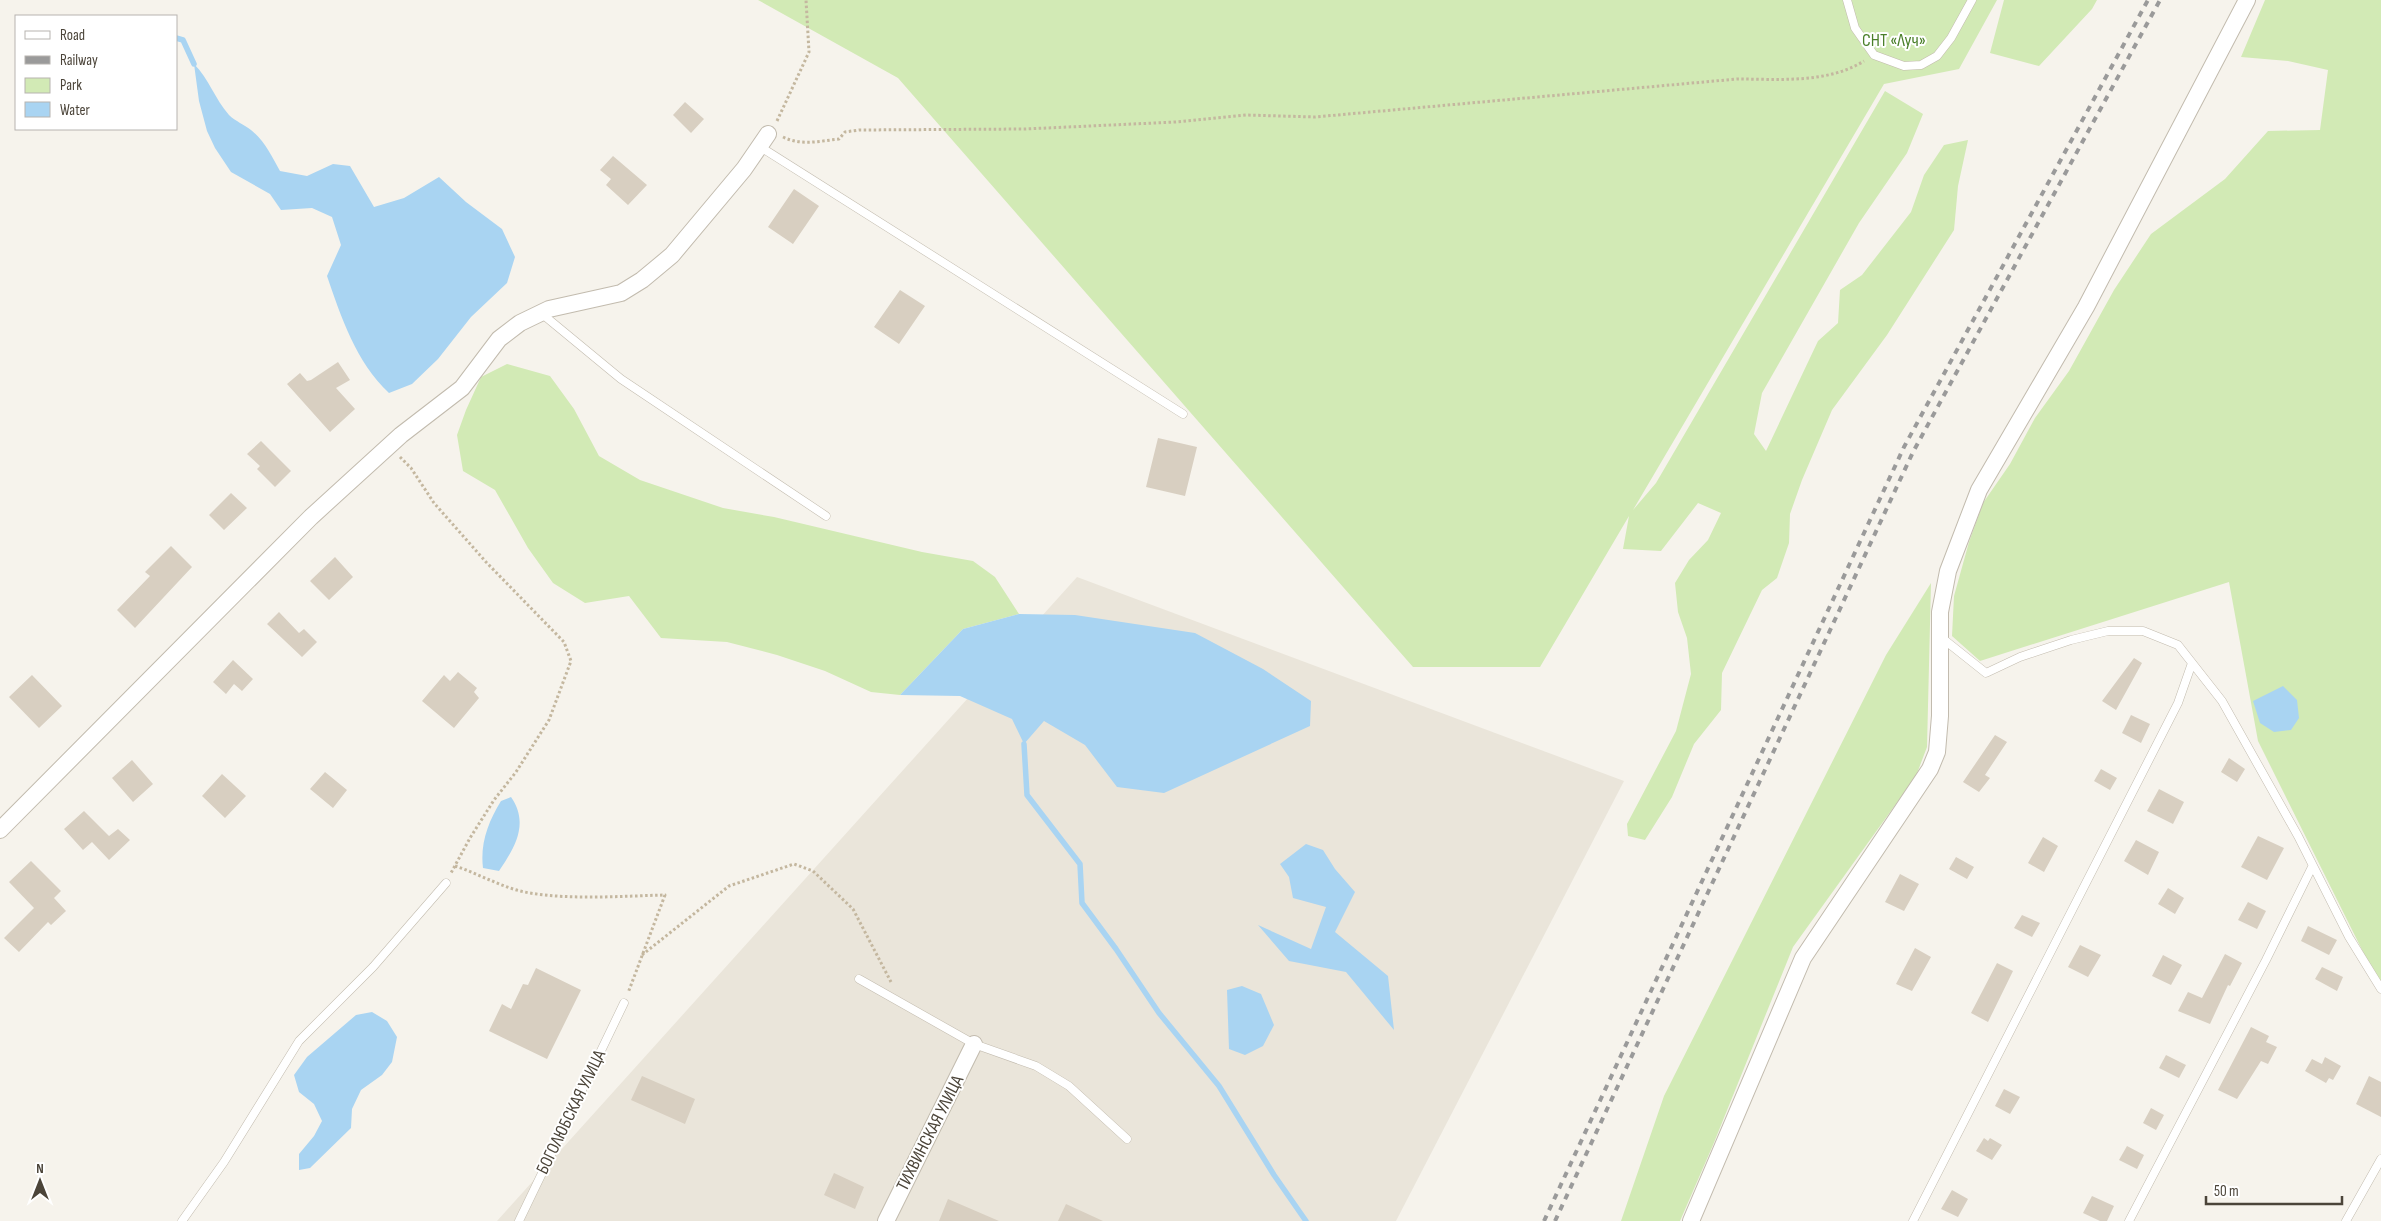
<svg xmlns="http://www.w3.org/2000/svg" width="2381" height="1221" font-family="'Sofia Sans Condensed',sans-serif">
	<rect width="100%" height="100%" fill="#f6f3ec"/>
	<!-- residential -->
	<path fill="#eae5da" d="M1077,577L1624,781L1396,1221H497Z"/>
	<!-- green -->
	<path fill="#d2eab5" d="M758,0H1997L1959,69L1884,84L1633,510L1656,483L1885,91L1923,114L1907,153L1859,223L1762,393L1754,434L1766,451L1818,341L1838,323L1840,290L1862,275L1911,212L1924,175L1944,145L1968,140L1958,186L1954,230L1887,335L1832,410L1802,480L1790,514L1789,543L1777,578L1762,590L1722,673L1721,710L1694,744L1672,797L1645,840L1628,836L1627,824L1676,731L1691,674L1687,638L1678,612L1675,583L1689,560L1708,540L1721,513L1698,503L1661,551L1623,549L1629,516L1540,667H1413L898,78Z
		M2004,0H2097L2092,9L2039,66L1990,53Z
		M2265,0H2381V988L2258,741L2229,582L1980,661L1952,636L1954,596L1969,542L1983,503L2010,464L2035,418L2069,371L2114,290L2151,234L2225,179L2268,131L2320,130L2328,70L2288,61L2241,57Z
		M507,364L550,376L574,409L599,456L640,480L723,508L774,517L922,552L973,561L995,577L1019,614L963,629L900,695L871,692L825,671L777,655L727,642L661,638L629,596L585,603L553,583L528,548L495,490L463,471L457,435L466,410L481,377Z
		M1931,583L1927,747L1916,776L1793,947L1713,1145L1680,1221H1621L1664,1096L1886,655Z"/>
	<!-- water -->
	<path fill="#a9d4f2" d="M194,64C209,79 215,99 229,115C235,121 245,125 251,130C265,141 272,157 280,171L307,176L333,164L350,166L374,207L404,198L439,177L466,202L502,229L515,257L507,283L471,317L438,359L412,384L389,393C356,362 341,317 327,276L341,245L332,217L312,208L281,210L270,194L231,172L215,148L207,131L199,101Z
		M1019,614L1075,615L1195,633L1263,669L1311,701L1310,726L1164,793L1117,787L1085,745L1044,721L1024,744L1012,719L960,696L900,695L963,629Z
		M2283,686L2297,700L2299,718L2291,730L2274,732L2260,723L2253,701Z
		M511,797C529,823 516,846 499,871L483,868C480,844 488,822 501,801Z
		M1306,844L1323,850L1335,869L1355,892L1335,932L1388,976L1394,1030L1346,972L1289,961L1258,925L1311,949L1326,907L1293,898L1289,877L1280,864Z
		M1242,986L1261,994L1274,1025L1263,1046L1245,1055L1229,1049L1227,990Z
		M372,1012L387,1021L397,1037L392,1062L382,1075L361,1090L352,1109L351,1128L310,1168L299,1170V1154L314,1136L322,1121L314,1104L299,1092L294,1075L307,1057L356,1015Z"/>
	<g fill="none" stroke-linecap="round" stroke-linejoin="round">
		<!-- stream -->
		<path stroke="#a9d4f2" stroke-width="5.5" d="M176,38L183,40L194,64
			M1024,744L1027,795L1080,864L1082,903L1116,949L1159,1013L1219,1086L1274,1175L1306,1221"/>
	</g>
	<!-- building -->
	<path fill="#d8cfc1" d="M685,102L704,119L691,133L673,115Z
		M613,156L647,185L628,205L606,185L611,179L600,170Z
		M794,189L819,206L793,244L768,227Z
		M900,290L925,306L899,344L874,327Z
		M338,362L350,380L336,388L355,409L330,432L287,384L300,373L307,381L311,380Z
		M1158,438L1197,447L1185,496L1146,487Z
		M261,441L291,471L275,487L257,469L260,466L247,454Z
		M231,493L247,508L224,530L209,515Z
		M171,546L192,567L135,628L117,610L150,576L145,572Z
		M335,557L353,577L329,600L310,581Z
		M279,612L299,633L304,629L317,642L302,657L267,624Z
		M2134,658L2142,663L2116,710L2102,701Z
		M233,660L253,679L242,691L234,684L226,694L213,682Z
		M458,672L477,688L474,692L479,698L454,728L422,701L444,675L450,681Z
		M32,675L62,706L39,728L9,697Z
		M2131,715L2150,724L2141,743L2122,733Z
		M1995,735L2007,742L1985,775L1990,778L1979,792L1963,782Z
		M2229,758L2245,769L2237,782L2221,772Z
		M132,760L153,784L133,802L112,778Z
		M2101,769L2117,778L2110,790L2094,781Z
		M325,772L347,790L333,808L310,789Z
		M222,774L246,796L225,818L202,796Z
		M2159,789L2184,802L2173,824L2147,811Z
		M84,811L109,836L118,829L130,840L109,860L92,842L83,850L64,829Z
		M2258,836L2284,848L2267,880L2241,867Z
		M2043,837L2058,846L2044,872L2028,863Z
		M2136,840L2159,852L2148,875L2124,861Z
		M1956,857L1974,867L1967,879L1949,869Z
		M31,861L61,891L54,898L66,911L51,925L48,922L19,952L4,938L34,908L9,882Z
		M1900,874L1919,884L1904,911L1885,902Z
		M2168,888L2184,898L2175,914L2158,904Z
		M2248,902L2266,911L2257,929L2238,920Z
		M2022,915L2040,923L2032,937L2014,928Z
		M2308,926L2337,940L2329,955L2301,941Z
		M2080,945L2101,955L2088,977L2068,967Z
		M1915,948L1931,957L1912,991L1896,984Z
		M2225,954L2242,963L2230,986L2228,985L2210,1024L2178,1011L2188,992L2202,998Z
		M2163,955L2182,965L2171,985L2152,976Z
		M1997,963L2013,971L1988,1022L1971,1013Z
		M2322,967L2343,977L2337,991L2315,979Z
		M536,968L581,990L547,1059L489,1031L502,1004L511,1009L523,984L528,985Z
		M2251,1027L2269,1036L2266,1042L2277,1047L2268,1064L2261,1061L2237,1099L2218,1090Z
		M2166,1055L2186,1065L2179,1078L2159,1068Z
		M2325,1057L2341,1066L2333,1080L2329,1078L2326,1083L2305,1071L2312,1059L2322,1064Z
		M642,1076L695,1099L685,1124L631,1100Z
		M2369,1076L2381,1082V1117L2356,1104Z
		M2004,1089L2020,1097L2010,1114L1995,1106Z
		M2151,1108L2164,1115L2156,1130L2143,1123Z
		M1984,1138L1988,1141L1990,1138L2002,1145L1992,1160L1976,1151Z
		M2127,1146L2144,1155L2137,1169L2119,1160Z
		M834,1173L864,1187L855,1209L824,1195Z
		M1952,1190L1968,1199L1958,1217L1941,1209Z
		M2092,1196L2114,1206L2107,1221H2100L2083,1213Z
		M948,1199L999,1221H939Z
		M1066,1204L1103,1221H1058Z"/>
	<g fill="none" stroke-linecap="round" stroke-linejoin="round">
		<defs>
			<path id="service" d="M1847,0L1855,28L1874,55L1904,66L1921,65L1937,56L1951,38L1972,0
				M759,146L1183,414
				M541,313L621,379L826,516
				M1942,638L1986,673L2020,657L2071,640L2108,631H2143L2178,645L2222,701L2298,836L2349,937L2381,989
				M859,979L974,1044L1036,1066L1069,1086L1127,1139
				M182,1221L224,1162L299,1041L373,967L446,883
				M519,1221L624,1003
				M1913,1221L2178,703L2192,663
				M2129,1221L2266,960L2312,867
				M2346,1221L2381,1159"/>
			<path id="minor" d="M0,830L311,517L401,435L462,388L499,339L520,323L549,309L621,293L642,280L672,255L744,169L768,134
				M886,1221L974,1044
				M1691,1221L1803,958L1930,769L1937,752L1940,716V612L1948,571L1979,490L2086,307L2247,0"/>
		</defs>
		<!-- service casing -->
		<use href="#service" stroke="#c2bbae" stroke-width="9"/>
		<!-- minor casing -->
		<use href="#minor" stroke="#c2bbae" stroke-width="18"/>
		<!-- path -->
		<path stroke="#c4b79f" stroke-width="3" stroke-dasharray="2.5 2.5" stroke-linecap="butt" d="M777,121L809,52L806,0
			M783,137C801,146 820,141 839,139L845,132L859,130L1025,129L1176,122L1246,115L1315,117L1737,79C1778,79 1827,84 1864,61
			M400,457L411,468L434,503L486,562L564,642L571,661L549,720L516,772L494,800L470,838L451,873
			M455,866C480,874 504,889 530,893C572,900 622,896 665,895L628,993
			M642,955L729,886L794,864L813,871L853,909L891,982"/>
		<!-- service -->
		<use href="#service" stroke="#fff" stroke-width="8"/>
		<!-- minor -->
		<use href="#minor" stroke="#fff" stroke-width="16"/>
		<!-- rail -->
		<path stroke="#9a9a9a" stroke-width="4" stroke-dasharray="6 6" stroke-linecap="butt" d="M1544,1221L1904,447L2148,0
			M1555,1221L1913,452L2160,0"/>
	</g>
	<g text-anchor="middle" dominant-baseline="central" stroke-width="4" stroke-linejoin="round" paint-order="stroke">
		<!-- park labels -->
		<g font-size="18" fill="#4a7f2a" stroke="#fff">
			<text x="1894" y="40">СНТ «Луч»</text>
		</g>
		<!-- street labels -->
		<g font-size="18" fill="#4b4439" stroke="#fff">
			<text transform="translate(571 1112) rotate(-64)">БОГОЛЮБСКАЯ УЛИЦА</text>
			<text transform="translate(930 1133) rotate(-63)">ТИХВИНСКАЯ УЛИЦА</text>
		</g>
	</g>
	<!-- legend -->
	<rect x="15" y="15" width="162" height="115" fill="#ffffff" stroke="#b7b4b0"/>
	<rect x="25" y="31" width="25" height="8" fill="#ffffff" stroke="#b7b4b0"/>
	<text x="60" y="40" font-size="15" fill="#4b4439">Road</text>
	<rect x="25" y="56" width="25" height="8" fill="#9a9a9a" stroke="#b7b4b0"/>
	<text x="60" y="65" font-size="15" fill="#4b4439">Railway</text>
	<rect x="25" y="78" width="25" height="15" fill="#d2eab5" stroke="#b7b4b0"/>
	<text x="60" y="90" font-size="15" fill="#4b4439">Park</text>
	<rect x="25" y="102" width="25" height="15" fill="#a9d4f2" stroke="#b7b4b0"/>
	<text x="60" y="115" font-size="15" fill="#4b4439">Water</text>
	<!-- north arrow -->
	<g transform="translate(40 1181)" stroke="#ffffff" stroke-width="4" paint-order="stroke">
	<path d="M0-4L9 19L0 12L-9 19Z" fill="#4b4439"/>
	<text y="-8" font-size="14" font-weight="bold" text-anchor="middle" fill="#4b4439">N</text>
	</g>
	<!-- scale -->
	<path d="M2206 1196v8h136v-8" fill="none" stroke="#4b4439" stroke-width="2.5"/>
	<text x="2214" y="1196" font-size="15" fill="#4b4439" stroke="#ffffff" stroke-width="4" paint-order="stroke">50 m</text>
</svg>
